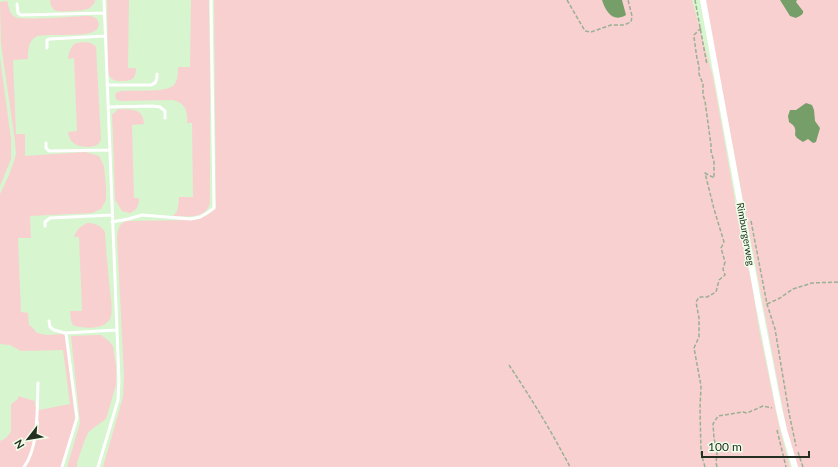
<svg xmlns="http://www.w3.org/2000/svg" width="838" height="467" font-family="Lato,sans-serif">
	<rect width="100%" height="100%" fill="#d7f5cf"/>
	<!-- green -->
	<path fill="#f9d0d0" d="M50,0H95V2C93,5 91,7 88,9C83,11 60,12 56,11C52,9 50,4 50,0Z
		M107,0H129L128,68H136C136,79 132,81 122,81C119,81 115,81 112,79C111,78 109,76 108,74Z
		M191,0H209L210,76V203C206,220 186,216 173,216C179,212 178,204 179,197H193L192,123H187C188,112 186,103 173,100L121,101L117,100L115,96L116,93L121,91C133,90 166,93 174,85C178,80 178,73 178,67H190Z
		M214,0H692L713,77L742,240L752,285L759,329L779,426L790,467H103L123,397L124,376L117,237C118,229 119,223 127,221L195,220C203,218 210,214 216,208Z
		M705,0H838V467H798L787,431Z
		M7,1C9,7 9,14 15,17C22,21 76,16 88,16C92,16 96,17 98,21C99,24 99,28 96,30C88,38 51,33 37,36C28,41 28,49 28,59L13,60L16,134H25V156L85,152L96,155L99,156L104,166L106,188V200L101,209L92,213L30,216L31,238H18L21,312L28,313L29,325L32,327L37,333L47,335L63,334L65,336L75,419L61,467H0V441L6,438L11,432V404L18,399V396L35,401V406L39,410L70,404L63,350L21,351L10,345L0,344V194L9,175L14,161L16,154L15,141L1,44L0,2Z
		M76,43C82,42 92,41 96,47L101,140C99,142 99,144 97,145C92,148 81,147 77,145C71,143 69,137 68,132L77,131L74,58L68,59C69,52 70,47 76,43Z
		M0,58L11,139V159L0,186Z
		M118,109C131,110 143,107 144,124L132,125L134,198H139C139,206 137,210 130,213L122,211L115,200L113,135L112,115Z
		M87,223C95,223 100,225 105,232C106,251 108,271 110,291C111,298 113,313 110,319C105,330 82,329 73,325L71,321L70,311H82L79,237H74C77,229 80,227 87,223Z
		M96,335H101L109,341L113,346L116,366V385L106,419L92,429L88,433L84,442L77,463V467H67L80,423L71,336Z"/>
	<!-- water -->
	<path fill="#759e69" d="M602,0H622L626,15C613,23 606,12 602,0Z
		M780,0H797L796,2L803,11C804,15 799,16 796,18L790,16Z
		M806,103L812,105L814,110L815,121L820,128L816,142L813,143L808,139L803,142L797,138L795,135C796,128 795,126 789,122L788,116L790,110H796Z"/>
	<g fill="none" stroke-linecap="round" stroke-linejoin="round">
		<!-- path -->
		<path stroke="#99b092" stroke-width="1.5" stroke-dasharray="4 2" stroke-linecap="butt" d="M567,0L585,31L591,32L611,25H624L631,22L632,16L628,0
			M695,0L707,65
			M701,28L694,35V37L697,59L699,66V74L703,84V95L705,101L711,145V151L714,162V178L705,173L714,209L724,242L721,248L725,262L723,269L725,275L719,280L716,292L707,297H699L696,302L699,318V337L694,348L701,386L700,408L701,453L705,467
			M751,221L767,304L775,329L789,413L796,446
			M767,304L780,298L793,289L812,283L838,282
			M509,365C531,398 552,432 570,467
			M777,430L786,467
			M798,452L803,467
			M717,467L716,463L717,453L714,438L713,424L718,416L743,412L747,413L763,406L772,408"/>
		<!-- service -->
		<path stroke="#fff" stroke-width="3" d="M17,4L18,13L21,15L104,13
			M47,48V40L50,39L105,36
			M107,85H151C157,83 157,79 157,74
			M108,107L153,106L160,107L165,111V118
			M46,143V148L49,151L109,150
			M112,222L128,219L142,215L191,219L200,217L207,213L214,208L211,0
			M45,226V222L50,218L112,215
			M49,321L50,327L54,330L65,333L117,330
			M24,467C39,447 37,408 38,383
			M62,467L77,418L66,333
			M98,467L118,400L119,381L104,0"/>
		<!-- minor -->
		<path stroke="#fff" stroke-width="6" d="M703,0L758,301L779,409L784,430L795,467"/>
	</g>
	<g text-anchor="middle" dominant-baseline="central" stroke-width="3" stroke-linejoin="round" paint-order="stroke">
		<!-- street labels -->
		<g font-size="10" fill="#242f21" stroke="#edffe7">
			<text transform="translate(746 234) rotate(80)">Rimburgerweg</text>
		</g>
	</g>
	<!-- north arrow -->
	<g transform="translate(28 439) rotate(239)" stroke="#edffe7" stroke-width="3" paint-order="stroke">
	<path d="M0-3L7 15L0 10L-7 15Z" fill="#242f21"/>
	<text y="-6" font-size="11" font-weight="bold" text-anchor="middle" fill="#242f21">N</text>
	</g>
	<!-- scale -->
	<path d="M702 451v6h107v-6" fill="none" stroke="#242f21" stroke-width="2"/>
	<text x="708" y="451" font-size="12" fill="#242f21" stroke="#edffe7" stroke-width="3" paint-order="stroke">100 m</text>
</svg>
